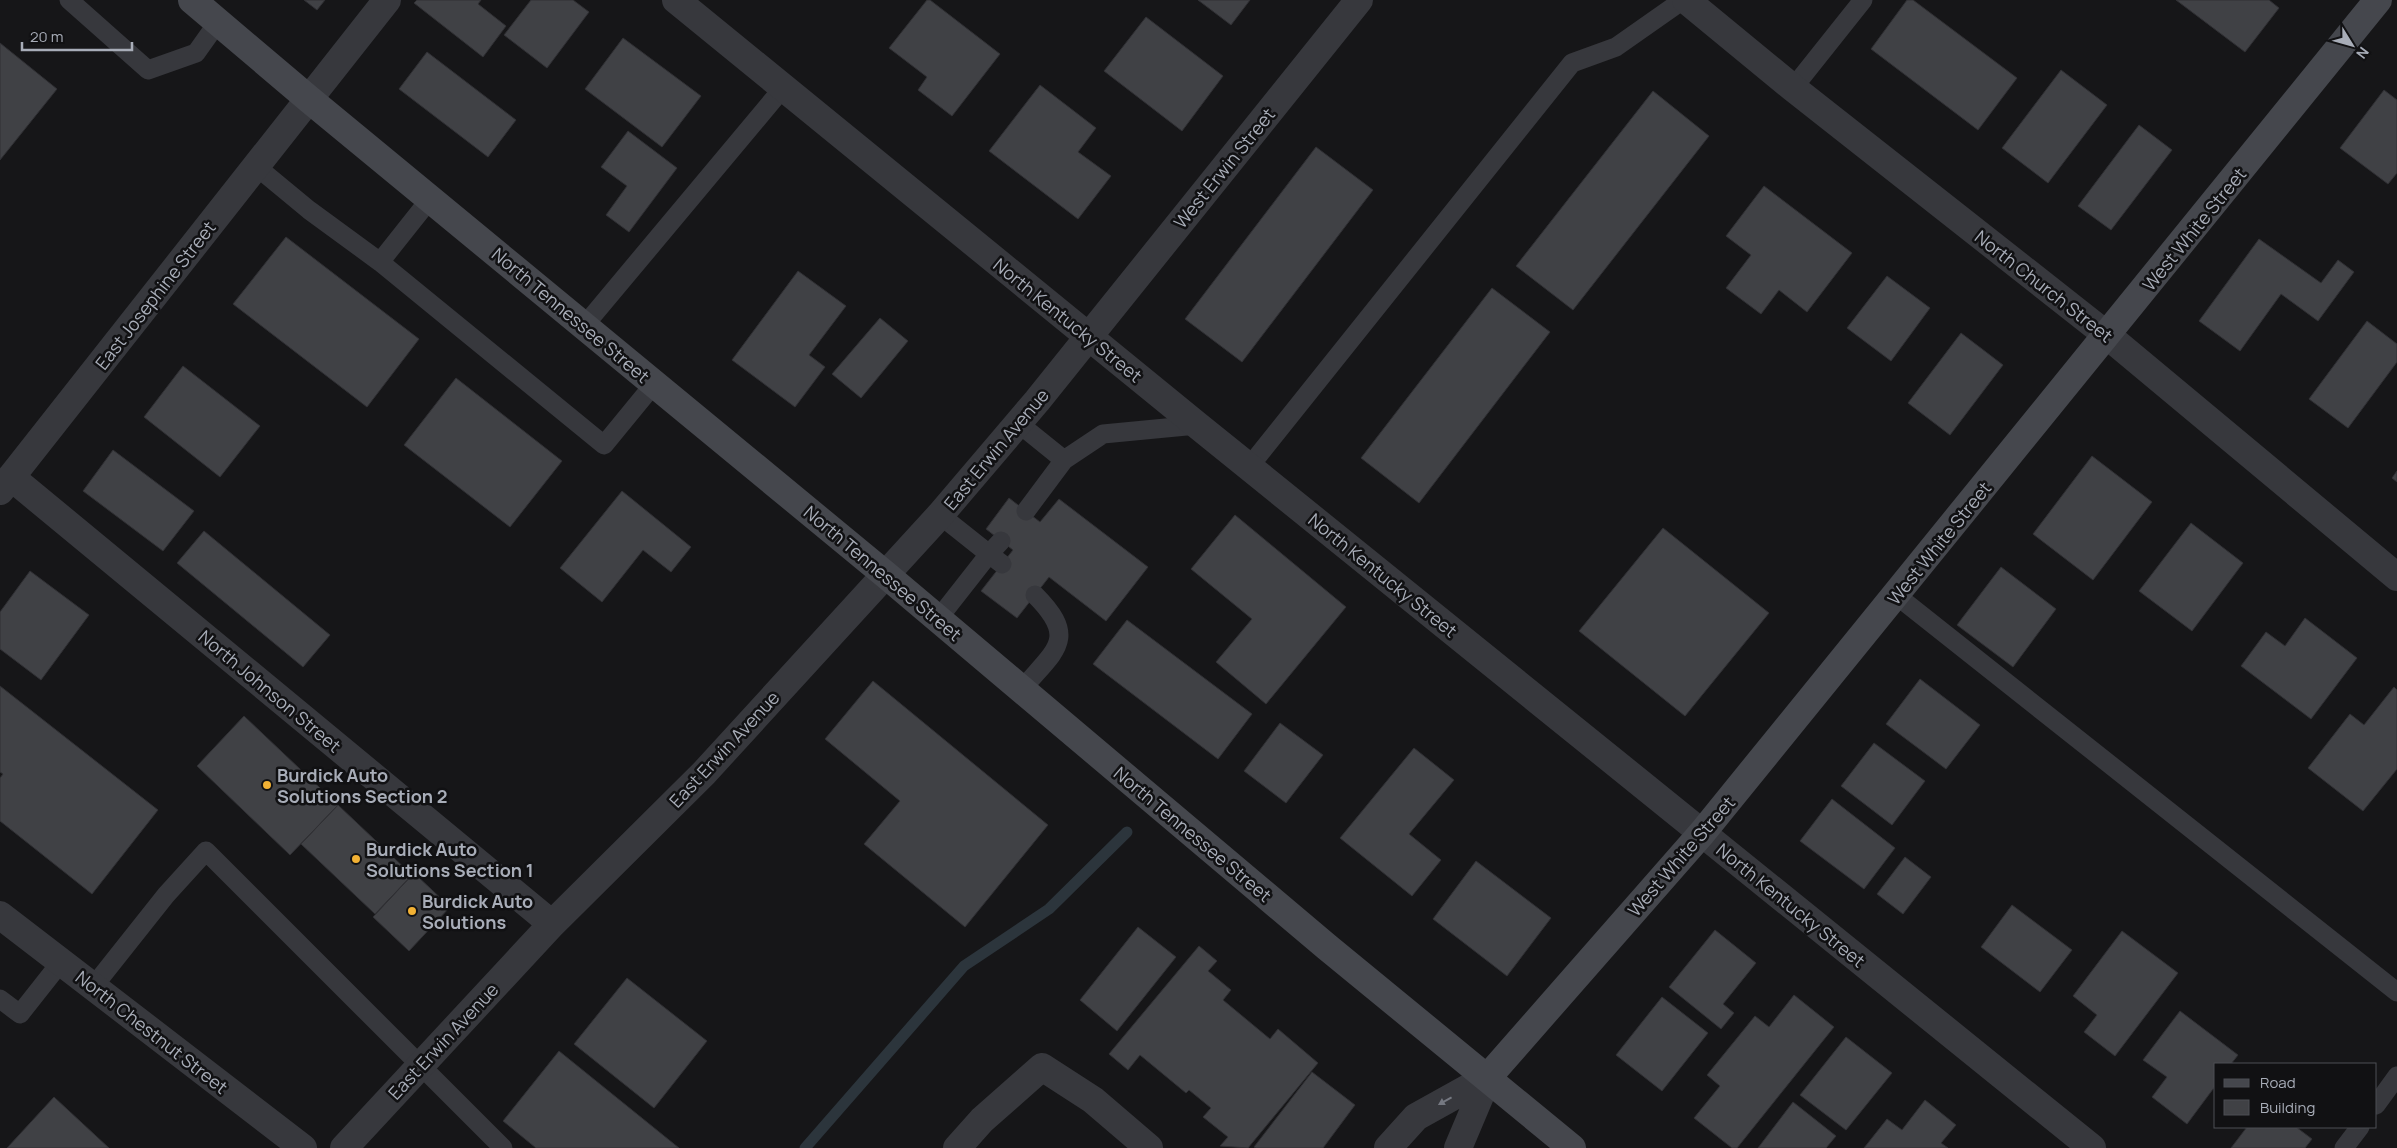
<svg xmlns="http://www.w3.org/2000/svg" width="2397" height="1148" font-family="Manrope,sans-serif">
	<rect width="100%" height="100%" fill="#161618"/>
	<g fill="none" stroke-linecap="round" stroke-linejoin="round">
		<!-- stream -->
		<path stroke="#2c353c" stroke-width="11" d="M805,1148L964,966L1049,909L1127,832"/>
	</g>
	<!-- building -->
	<path fill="#404145" stroke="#303034" d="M304,0H325L317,10Z
		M417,0H481L478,4L506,26L483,57L414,3Z
		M531,0H573L589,12L547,68L504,35Z
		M927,0H930L1000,54L952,116L918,90L927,77L889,48Z
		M1198,0H1250L1231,25Z
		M1907,0H1913L2017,78L1978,130L1871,49Z
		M2176,0H2269L2279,8L2245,52Z
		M1146,17L1223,76L1182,131L1104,71Z
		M623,38L701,96L662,147L585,89Z
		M0,43L57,89L0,160Z
		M427,52L516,120L488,157L399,89Z
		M2061,70L2107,105L2048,183L2002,148Z
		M1040,85L1096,128L1078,152L1111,176L1078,219L989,151Z
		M2384,90L2397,100V173L2388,184L2340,148Z
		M1653,91L1709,136L1573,310L1516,266Z
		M2139,125L2172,150L2111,230L2078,206Z
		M628,131L677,168L629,232L606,215L627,186L601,167Z
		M1316,147L1373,190L1242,362L1185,319Z
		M1764,186L1852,253L1807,312L1779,290L1761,314L1726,288L1751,255L1726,236Z
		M286,237L419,339L367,407L233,304Z
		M2259,239L2321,283L2338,260L2354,272L2318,321L2281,294L2240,351L2199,321Z
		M798,271L846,306L809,355L825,367L795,407L732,360Z
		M1887,276L1930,308L1891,361L1847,328Z
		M1492,288L1550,332L1419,503L1361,458Z
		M880,318L908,341L861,398L832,374Z
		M2367,321L2397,344V362L2348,428L2309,399Z
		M1961,333L2003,365L1950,435L1908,403Z
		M183,366L260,426L220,477L144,417Z
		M456,378L562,461L510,527L404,445Z
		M113,450L194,511L163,551L83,491Z
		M2092,456L2152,502L2093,580L2033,534Z
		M2397,471V482L2392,478Z
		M622,491L691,547L671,572L643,550L602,602L560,568Z
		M1009,498L1040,522L1059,499L1148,567L1106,621L1049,577L1017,618L981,591L1013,550L986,529Z
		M1235,515L1346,607L1266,704L1216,662L1252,619L1191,569Z
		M2191,523L2243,563L2192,631L2139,591Z
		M1663,528L1769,613L1685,716L1579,631Z
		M204,531L330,635L303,667L177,563Z
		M2001,567L2056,609L2013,667L1957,625Z
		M30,571L89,615L41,680L0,649V612Z
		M2305,618L2357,658L2311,719L2241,666L2266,632L2285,646Z
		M1127,620L1252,714L1218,759L1093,664Z
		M1920,679L1980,725L1946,769L1886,724Z
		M873,681L1048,825L965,927L864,844L900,801L825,739Z
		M0,686L158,810L92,894L0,821V778L3,774L0,772Z
		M2394,687L2397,690V769L2363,811L2308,768L2350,714L2364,725Z
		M244,716L338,805L290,855L197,766Z
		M1280,723L1323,755L1286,803L1244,771Z
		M1874,743L1925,781L1892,825L1841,786Z
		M1414,748L1454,780L1409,834L1441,860L1412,896L1340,838Z
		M1832,799L1895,848L1864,889L1800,841Z
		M338,805L412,875L375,914L301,844Z
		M1905,857L1931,877L1903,914L1877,894Z
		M1476,861L1551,918L1507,976L1433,919Z
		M414,873L450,907L409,951L373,917Z
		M2012,905L2072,950L2040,992L1981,947Z
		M1138,927L1176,957L1117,1031L1080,1000Z
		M1715,930L1756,963L1723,1004L1734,1013L1721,1029L1669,987Z
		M2122,931L2178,973L2115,1056L2084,1032L2097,1015L2073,996Z
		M1199,946L1217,961L1208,971L1231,990L1223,1000L1270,1039L1278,1029L1318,1063L1248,1148L1220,1146L1228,1137L1203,1117L1211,1108L1189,1090L1186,1093L1140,1055L1128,1070L1109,1054Z
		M627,978L707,1041L654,1108L574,1044Z
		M1794,995L1834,1027L1737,1148H1732L1694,1118L1720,1086L1707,1075L1755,1016L1769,1027Z
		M1662,997L1708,1033L1662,1091L1616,1055Z
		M2180,1011L2238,1055L2231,1064H2216V1085L2187,1124L2152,1097L2167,1077L2143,1060Z
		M1846,1037L1892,1073L1846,1130L1800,1095Z
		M559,1051L679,1148H536L503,1121Z
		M1312,1072L1355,1105L1323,1148H1256L1254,1147Z
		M54,1097L109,1148H7Z
		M1925,1100L1956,1125L1941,1143L1948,1148H1864L1887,1119L1902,1130Z
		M1793,1102L1836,1136L1826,1148H1758Z
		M2247,1127H2296L2312,1139L2305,1148H2231Z"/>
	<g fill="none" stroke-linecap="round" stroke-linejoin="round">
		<!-- lane -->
		<path stroke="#37383d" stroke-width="19" d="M69,0L148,70L196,53L218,22
			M1793,88L1863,0
			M257,167L309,210L380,262
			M430,199L380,262L604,445L654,384
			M584,326L783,88
			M1018,423L1064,460
			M1249,467L1572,63L1616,47L1683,0
			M1026,511L1064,460L1103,434L1197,425
			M1001,541L989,554L1002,564
			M1896,595L2397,992
			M938,619L989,554L940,515
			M1022,689C1055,650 1079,639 1035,595
			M93,987L166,895L206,851L503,1148
			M0,999L20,1014L61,962
			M2376,1105L2397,1076
			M2344,1148L2360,1127"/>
		<!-- street -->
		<path stroke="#37383d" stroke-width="28" d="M676,0L1197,425L2092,1148
			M1686,0L1793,88L2108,336L2397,577
			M11,477L552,924
			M0,491L387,0
			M0,915L303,1148
			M344,1148L552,924L704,773L940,515L1037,401L1359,0
			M957,1148L982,1120L1042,1067L1093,1100L1149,1148
			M1388,1148L1416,1117L1488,1077
			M1458,1148L1488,1077"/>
		<!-- secondary -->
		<path stroke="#45474d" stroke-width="28" d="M192,0L310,100L886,575L1327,947L1572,1148
			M1488,1077L1702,833L2378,0"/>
	</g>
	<!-- one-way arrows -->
	<defs><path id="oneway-solid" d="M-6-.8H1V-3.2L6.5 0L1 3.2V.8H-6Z" transform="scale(1.25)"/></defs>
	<use fill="#757881" href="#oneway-solid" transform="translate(1445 1101) rotate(151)"/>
	<!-- markers -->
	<g fill="#f2b134" stroke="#111113" stroke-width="2">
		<circle cx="267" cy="785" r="5"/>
		<circle cx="356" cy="859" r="5"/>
		<circle cx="412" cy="911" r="5"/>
	</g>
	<g text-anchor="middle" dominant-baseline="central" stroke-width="5" stroke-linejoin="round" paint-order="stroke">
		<!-- street labels -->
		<g font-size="18" fill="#a8adb8" stroke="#111113">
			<text transform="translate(1224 168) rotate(-51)">West Erwin Street</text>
			<text transform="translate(2194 229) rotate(-51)">West White Street</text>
			<text transform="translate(2044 286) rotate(38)">North Church Street</text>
			<text transform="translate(155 295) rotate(-52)">East Josephine Street</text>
			<text transform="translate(571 315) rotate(40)">North Tennessee Street</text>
			<text transform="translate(1068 320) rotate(39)">North Kentucky Street</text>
			<text transform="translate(996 449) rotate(-50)">East Erwin Avenue</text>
			<text transform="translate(1939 543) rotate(-51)">West White Street</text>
			<text transform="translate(883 573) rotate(40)">North Tennessee Street</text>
			<text transform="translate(1383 575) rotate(39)">North Kentucky Street</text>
			<text transform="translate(270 691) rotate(40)">North Johnson Street</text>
			<text transform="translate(724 749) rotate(-47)">East Erwin Avenue</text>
			<text transform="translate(1193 834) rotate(40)">North Tennessee Street</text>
			<text transform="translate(1681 856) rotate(-49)">West White Street</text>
			<text transform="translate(1791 905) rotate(39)">North Kentucky Street</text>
			<text transform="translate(152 1032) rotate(38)">North Chestnut Street</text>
			<text transform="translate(443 1041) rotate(-47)">East Erwin Avenue</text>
		</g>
		<!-- poi labels -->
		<g font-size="18" font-weight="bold" fill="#a8adb8" stroke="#111113" text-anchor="start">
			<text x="277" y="775">Burdick Auto<tspan x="277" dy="21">Solutions Section 2</tspan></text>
			<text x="366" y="849">Burdick Auto<tspan x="366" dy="21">Solutions Section 1</tspan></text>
			<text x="422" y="901">Burdick Auto<tspan x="422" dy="21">Solutions</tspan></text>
		</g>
	</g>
	<!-- legend -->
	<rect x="2214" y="1063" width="162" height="65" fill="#111113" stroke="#4d4f55"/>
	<rect x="2224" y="1079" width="25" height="8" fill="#45474d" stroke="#4d4f55"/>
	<text x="2260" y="1088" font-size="15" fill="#a8adb8">Road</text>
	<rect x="2224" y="1100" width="25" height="15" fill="#404145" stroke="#4d4f55"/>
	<text x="2260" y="1113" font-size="15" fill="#a8adb8">Building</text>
	<!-- north arrow -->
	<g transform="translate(2352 45) rotate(127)" stroke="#111113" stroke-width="4" paint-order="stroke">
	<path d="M0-4L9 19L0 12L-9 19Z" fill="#a8adb8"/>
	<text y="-8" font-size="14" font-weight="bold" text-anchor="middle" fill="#a8adb8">N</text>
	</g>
	<!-- scale -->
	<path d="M22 42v8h110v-8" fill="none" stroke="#a8adb8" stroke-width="2.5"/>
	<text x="30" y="42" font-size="15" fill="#a8adb8" stroke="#111113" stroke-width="4" paint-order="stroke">20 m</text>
</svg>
